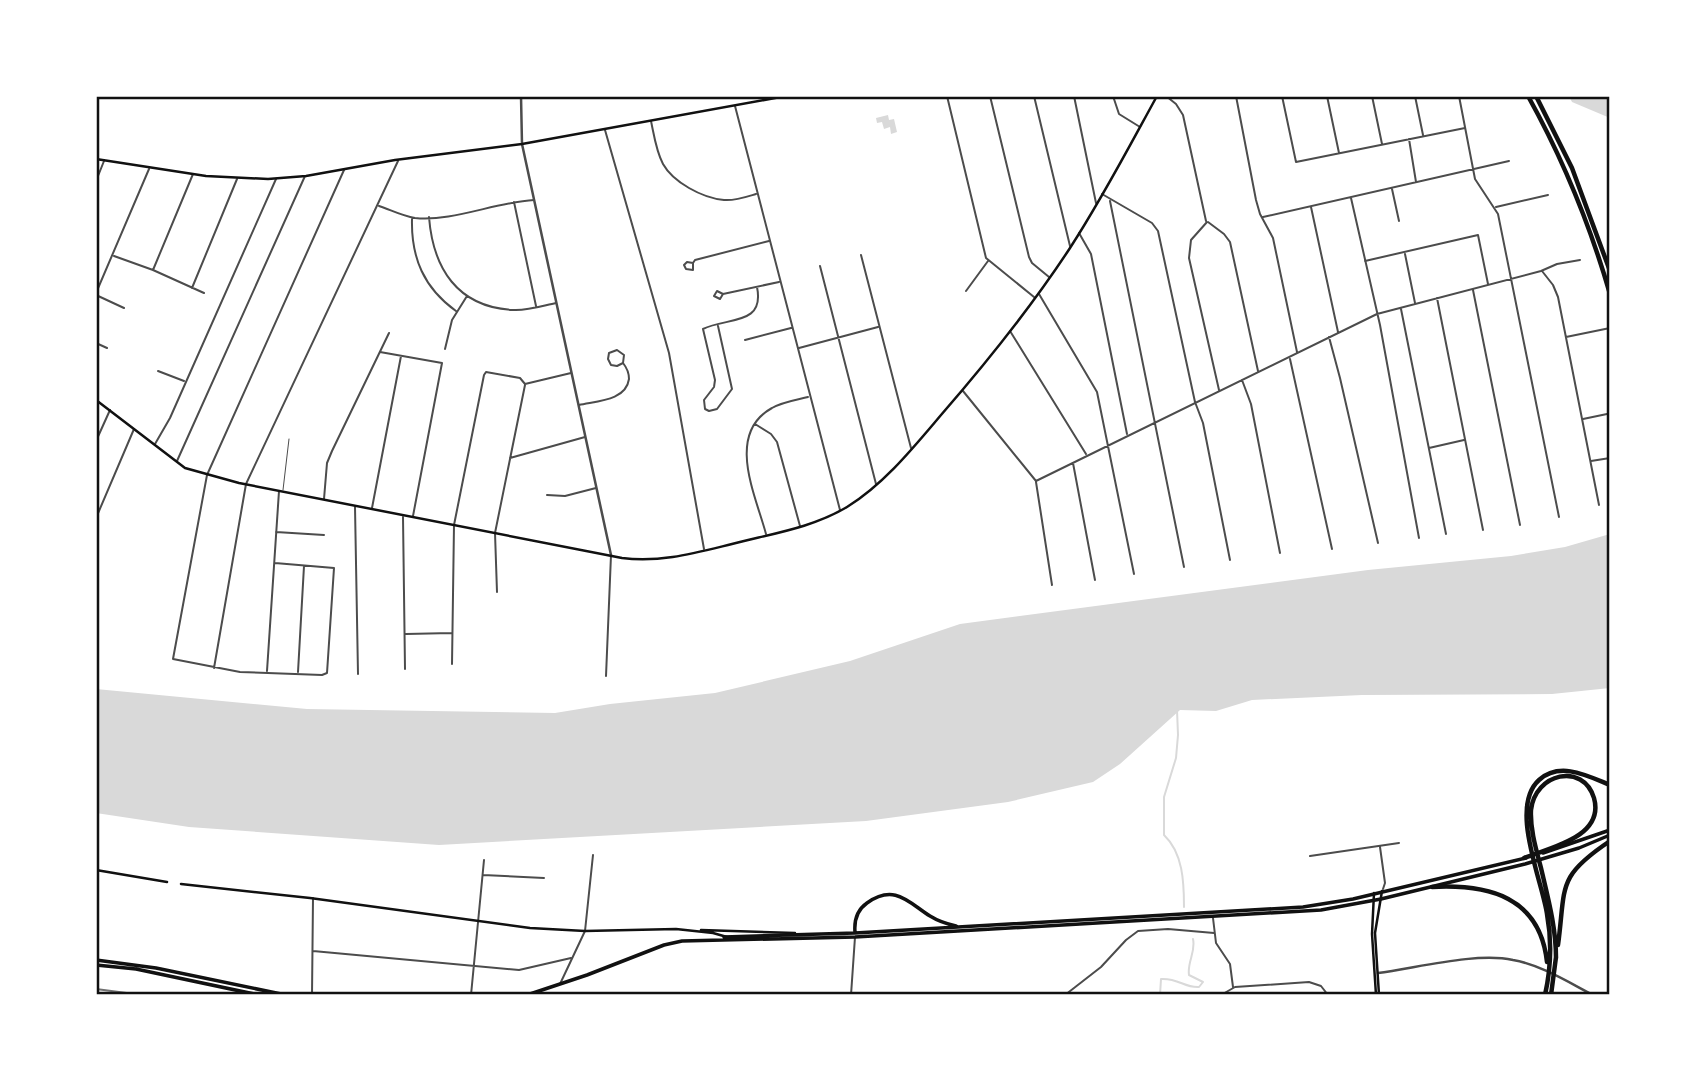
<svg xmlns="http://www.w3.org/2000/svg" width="1706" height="1091" font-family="'Zilla Slab',serif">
	<rect width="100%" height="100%" fill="#fff"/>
	<!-- water -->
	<path fill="#d9d9d9" d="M1569,96H1605L1610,99V118L1572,102Z
		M888,115L889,120L894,119L897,132L891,134L890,127L884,129L882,122L877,123L876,118Z
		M1610,534V688L1552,694L1362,695L1252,700L1216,711L1180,710L1120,764L1093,782L1008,802L866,821L439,845L189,827L96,813V689L307,709L555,713L610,704L715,693L850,661L960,624L1368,570L1511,556L1565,547Z"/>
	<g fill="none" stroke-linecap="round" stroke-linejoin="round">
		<!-- stream -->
		<path stroke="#d9d9d9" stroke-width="2" d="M1608,513L1610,518
			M1177,710L1178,735L1176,758L1164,797V835C1183,853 1184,882 1184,907
			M1160,995L1161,979C1179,978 1184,988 1199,987L1203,982L1189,975C1187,962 1196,952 1193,939"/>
		<!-- service -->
		<path stroke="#4c4c4c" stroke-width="1" d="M283,490L289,439"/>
		<!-- minor -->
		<path stroke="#4c4c4c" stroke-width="2" d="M947,96L986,258L1034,297
			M990,96L1029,257L1032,263L1049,277
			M1034,96L1070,246
			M1074,96L1096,203
			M1113,96L1119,114L1140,127
			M1166,96L1176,104L1183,115L1206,221
			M1236,96L1256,200L1260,214L1273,238L1297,352
			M1282,96L1296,162L1465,128
			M1327,96L1339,153
			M1372,96L1382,144
			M1415,96L1423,135
			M1459,96L1475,179L1498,214L1559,517
			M735,106L840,510
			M651,121C654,135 656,151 663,164C673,182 702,198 724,200C735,201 746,197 756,194
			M605,130L669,353L704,549
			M1409,139L1416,182
			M96,181L104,161
			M1392,189L1399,221
			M1102,194L1152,223L1158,231L1195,402L1203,423L1230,560
			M1351,198L1380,325L1419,538
			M1110,201L1184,567
			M514,202L536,306
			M379,206C391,210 402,216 415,218C452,222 496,202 534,200
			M1311,207L1338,332
			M1496,207L1548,195
			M429,217C433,268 457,307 513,310C527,311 542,306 556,303
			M1263,217L1509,161
			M412,219C411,258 424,288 456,311
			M1207,222L1191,240L1189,258L1219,390
			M1208,222L1224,234L1230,242L1258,371
			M1079,233L1091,254L1127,434
			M1405,254L1415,303
			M861,255L911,448
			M114,256L153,270L204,293
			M1365,261L1478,235L1488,284
			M693,263V270L686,269L684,265L687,262L693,263L695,260L769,241
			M820,266L876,484
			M153,270L193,174
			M1542,271L1553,285L1558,297L1599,505
			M192,288L237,179
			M1473,290L1520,525
			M966,291L988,261
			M96,293L149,169
			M723,294L720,299L714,296L717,291L723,294L779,282
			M1039,294L1097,392L1134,574
			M96,295L124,308
			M1437,298L1483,530
			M1401,309L1446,534
			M718,326L732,389L717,409L709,411L705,409L704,400L714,387L715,380L703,329C727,317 765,326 757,287
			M1010,331L1086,454
			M1329,337L1340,378L1378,543
			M1566,337L1610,328
			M745,340L791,328
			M96,343L107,348
			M799,348L878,327
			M445,349L452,320L467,296
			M380,352L442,363L413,516
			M1290,359L1332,549
			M158,371L184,381
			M1242,380L1251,404L1280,553
			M963,391L1036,481L1377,314L1541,271L1557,264L1580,260
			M579,405C596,401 626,401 629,379C629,372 627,368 623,363L624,355L617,350L609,353L608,359L611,365L617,366L623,363
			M1583,419L1607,414
			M755,424L771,434L777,442L800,526
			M96,441L110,410
			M155,444L170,418L276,179
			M1429,448L1464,440
			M510,458L585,437
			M177,461L305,176
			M1591,461L1610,458
			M1073,463L1095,580
			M1036,482L1052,585
			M547,495L565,496L596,488
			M324,499L327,463L332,451L389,333
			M355,507L358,674
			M372,508L401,356
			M403,517L405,669
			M96,518L134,429
			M276,532L324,535
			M766,534C756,496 725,434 772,408C782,402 796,400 808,397
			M275,563L334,568L327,673L322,675L240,672L173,659L207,475L344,170
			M497,592L495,533L525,385
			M406,634L452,633
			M452,664L454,525L484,375L486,372L520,378L525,384L571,373
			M214,668L246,484L398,161
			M267,671L279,491
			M298,672L304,566
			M606,676L611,555
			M1380,847L1385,883L1383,889
			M1310,856L1399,843
			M483,875L544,878
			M1213,918L1216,943L1230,964L1233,987
			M313,951L519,970L571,958
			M560,984L585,931L593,855
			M312,995L313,898
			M471,995L484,860
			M851,995L855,937
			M1065,995L1101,967L1126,940L1138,931L1168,929L1214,933
			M1221,995L1235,987L1309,982L1321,986L1328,995"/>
		<!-- tertiary -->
		<path stroke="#4c4c4c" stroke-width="2.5" d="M521,96L522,144L611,555
			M1378,973C1417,968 1476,952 1513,960C1541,965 1568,982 1593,995"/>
		<!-- secondary -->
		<path stroke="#111" stroke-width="2.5" d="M96,159L206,176L268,179L306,176L395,160L522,144L786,96
			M96,400L185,468L239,483L622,558C660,563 695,553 732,544C770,534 812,528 847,507C884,484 913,448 941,415C987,362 1032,306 1070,248C1102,199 1129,147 1157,96
			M96,870L167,882
			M181,884L310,898L530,928L585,931L676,929L713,933L727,937
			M1374,893L1372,934L1376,995
			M701,930L795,933
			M1379,995L1375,933L1382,891"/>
		<!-- primary -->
		<path stroke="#111" stroke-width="3.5" d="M1543,853L1610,830
			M855,932C854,920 857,910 867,903C895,883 909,903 930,916C938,921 947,924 956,926
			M724,937L855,933L1303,907L1353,899L1526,858
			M96,960L156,968L286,995
			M96,965L136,969L259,995
			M527,995L587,975L664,945L682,941L855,937L1321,910L1381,899L1525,864L1579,848L1610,835"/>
		<!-- motorway -->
		<path stroke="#111" stroke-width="4.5" d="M1528,96C1563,159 1590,225 1610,294
			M1536,96L1572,168L1610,271
			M1524,858C1549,848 1605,837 1594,798C1583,762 1535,773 1531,810C1530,829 1536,849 1541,868C1548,898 1556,927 1556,958
			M1432,887C1489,884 1540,897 1547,962
			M1558,945C1566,886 1556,877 1610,841
			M1545,995C1551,968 1552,941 1547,914C1542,880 1509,807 1539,780C1560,761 1588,776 1610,785
			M1551,995L1556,957"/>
		<!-- rail -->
		<path stroke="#707070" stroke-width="2" d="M96,989L142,995"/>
	</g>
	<!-- border -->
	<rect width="1706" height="1091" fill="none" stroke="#ffffff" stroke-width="196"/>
	<rect x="98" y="98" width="1510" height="895" fill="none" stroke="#111" stroke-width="2.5"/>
</svg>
